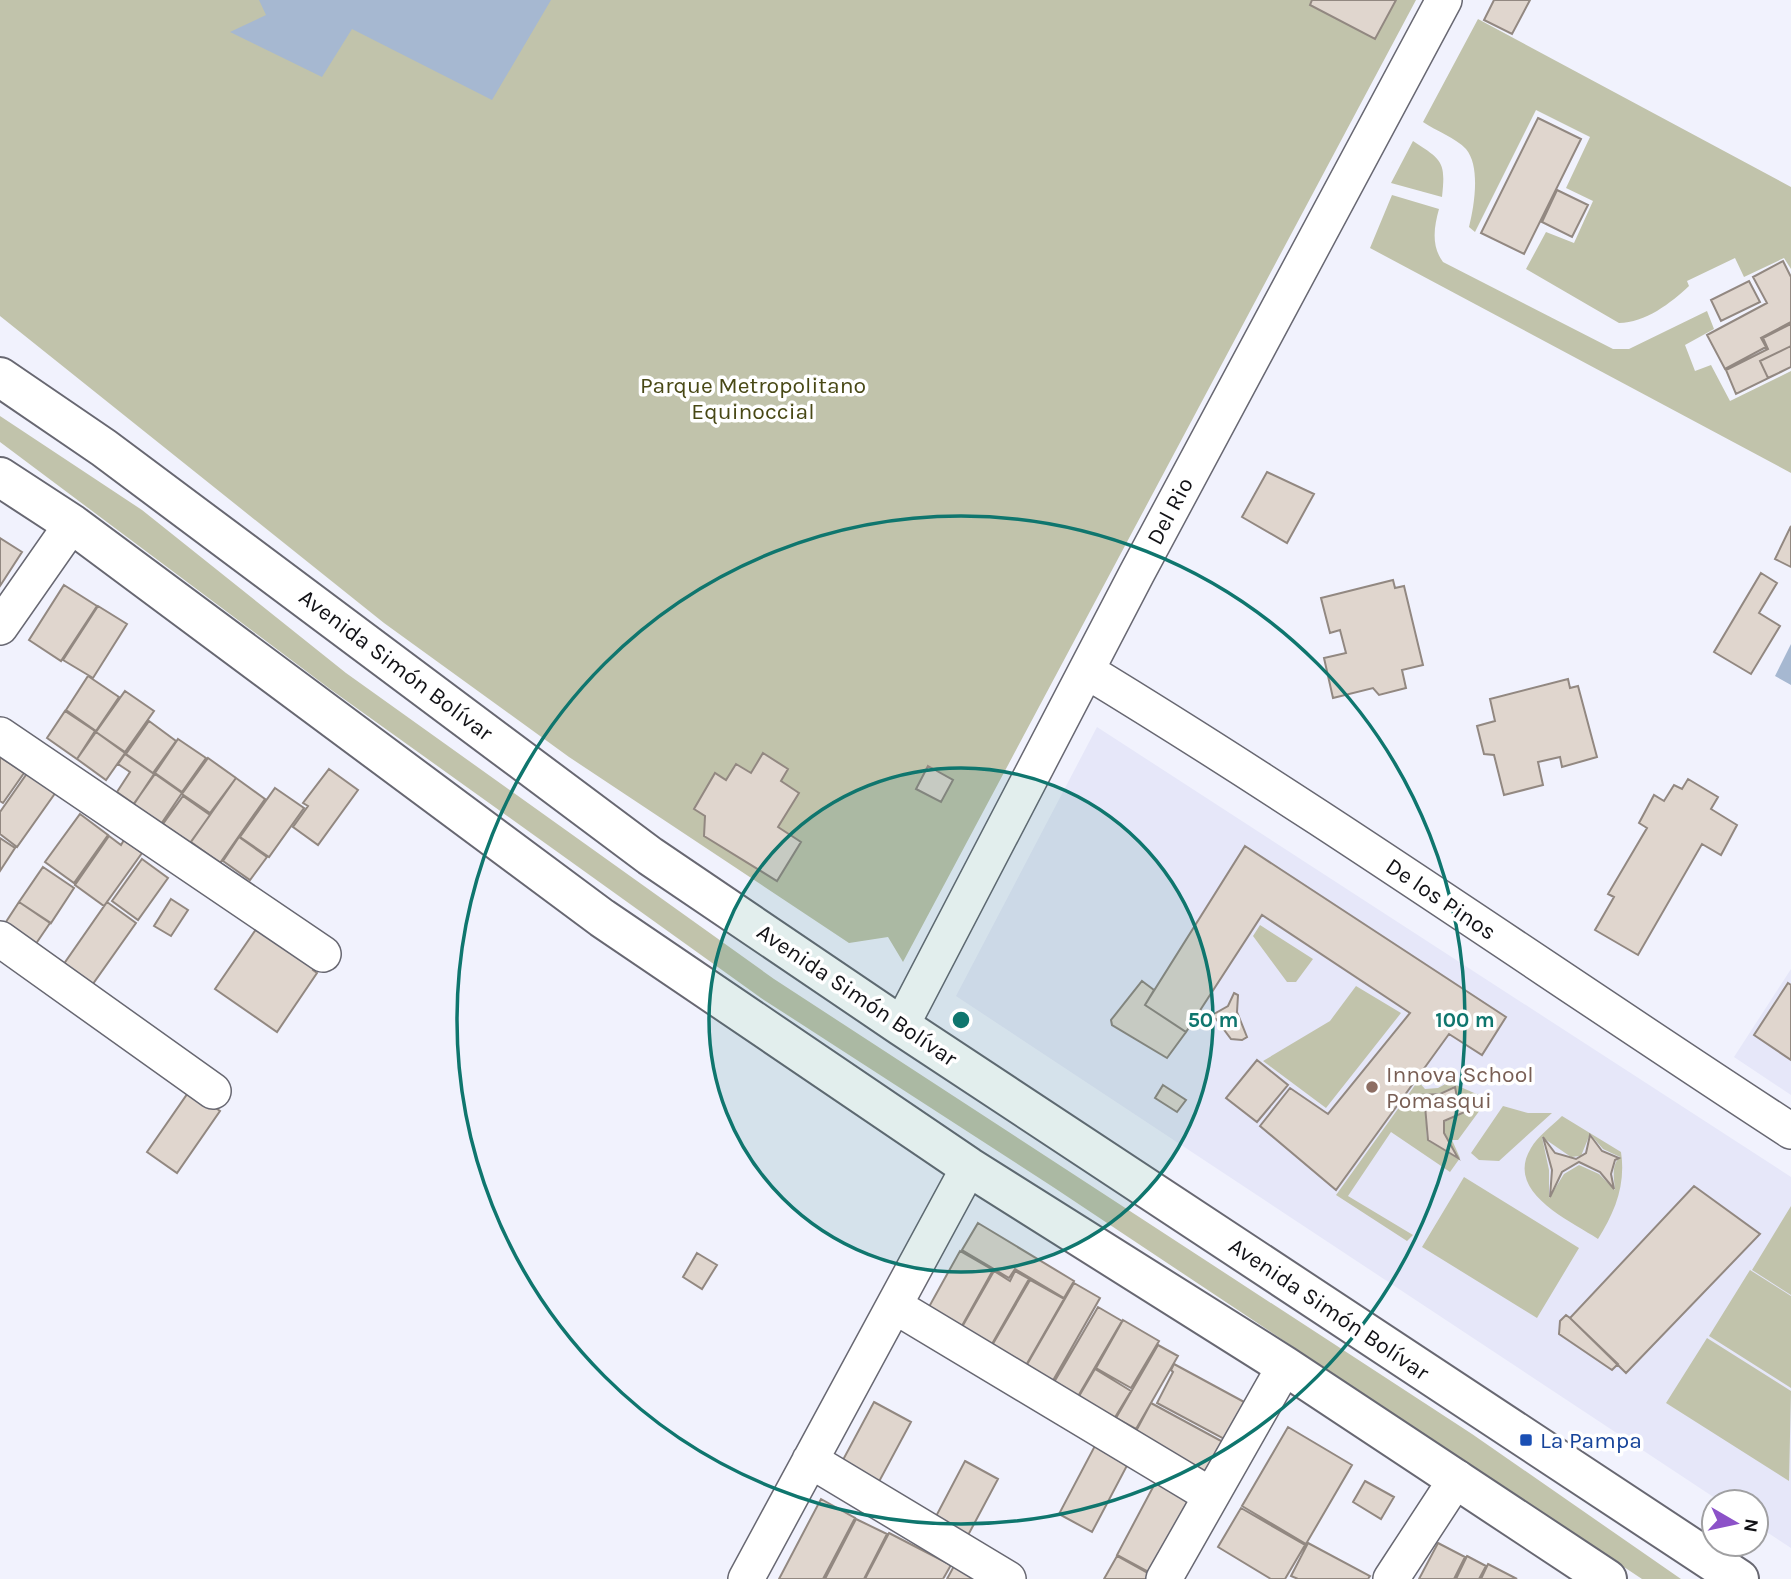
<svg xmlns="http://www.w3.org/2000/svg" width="1791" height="1579" font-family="Karla,sans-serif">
	<rect width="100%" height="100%" fill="#f1f2fd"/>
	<!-- built -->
	<path fill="#e6e7f9" d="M1097,727L1791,1177V1548L1756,1525V1502H1721L956,996Z
		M1791,969V1095L1734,1057Z"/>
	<!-- green -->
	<path fill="#c1c3ab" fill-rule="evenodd" d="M0,0H1416L903,962L888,937L849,943L569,757L384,623L0,316Z
		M1478,19L1791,187V269L1784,258L1744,277L1735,258L1687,281L1689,286C1671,303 1645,323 1619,323L1526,269L1546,232L1574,243L1593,201L1566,188L1590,137L1536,110L1475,232L1469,227C1474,207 1481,167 1466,149C1456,138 1436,131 1423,122Z
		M1413,141C1442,160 1446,161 1442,197L1391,183Z
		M1392,195L1439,209C1434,227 1431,246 1443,262L1613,349H1629L1707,311L1714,329L1685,345L1695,371L1711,365L1730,401L1791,371V473L1370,248Z
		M0,416L142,510L346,673L774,979L1472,1434L1681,1579H1642L1053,1187L761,998L330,689L0,442Z
		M1260,925L1313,959L1296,982H1287L1253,936Z
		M1356,986L1401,1013L1326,1108L1263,1061L1330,1021Z
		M1418,1081L1425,1089L1438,1088L1449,1082L1488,1099L1458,1140H1452L1460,1158L1450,1172L1391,1132L1348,1196L1413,1235L1407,1241L1336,1195ZM1455,1086L1458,1101L1467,1111L1444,1122V1132L1457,1158L1427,1140L1425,1106L1421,1095L1440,1093Z
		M1503,1106L1528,1113H1552L1499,1161L1479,1160L1471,1153Z
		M1562,1116L1621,1152C1626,1185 1615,1212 1598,1239C1569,1220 1504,1192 1531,1148C1538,1136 1552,1126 1562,1116ZM1590,1134L1603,1149L1620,1157C1611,1165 1614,1178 1615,1190L1599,1174L1579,1165L1564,1174L1549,1198V1170L1542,1137L1571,1157L1581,1156Z
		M1464,1177L1579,1248L1537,1318L1422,1247Z
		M1791,1206V1295L1752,1270Z
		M1750,1270L1791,1296V1388L1709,1336Z
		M1707,1338L1791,1391L1789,1481L1666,1403Z"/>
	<!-- water -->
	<path fill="#a6b8d1" d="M259,0H551L492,100L352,29L322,77L230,32L266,15Z
		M1791,644V685L1775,676Z"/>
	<!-- building -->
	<path fill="#e0d6ce" stroke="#928881" stroke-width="2" d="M1312,0H1396L1375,39L1310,5Z
		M1494,0H1530L1512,34L1484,20Z
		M1538,118L1581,139L1524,254L1481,233Z
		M1557,190L1588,205L1572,237L1542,222Z
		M1783,261L1791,277V322L1761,338L1766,347L1725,369L1707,335L1767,303L1753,277Z
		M1749,281L1760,302L1721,321L1711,300Z
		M1791,324V367L1736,394L1726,370L1768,349L1763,338Z
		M1791,346V367L1768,378L1760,361Z
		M1267,472L1314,494L1287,543L1242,517Z
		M1791,526V567L1775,559Z
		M0,538L22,552L0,586Z
		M1761,573L1777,583L1759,613L1780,626L1751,674L1714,652Z
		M1393,580L1395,588L1404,586L1423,665L1402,670L1406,688L1379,695L1373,688L1333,698L1324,658L1346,653L1340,630L1330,633L1321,598Z
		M64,585L97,606L61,661L29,640Z
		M98,606L127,624L93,678L63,660Z
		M88,676L119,697L96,731L66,710Z
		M1568,679L1570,688L1578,686L1597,757L1562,767L1560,757L1538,762L1543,785L1504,795L1494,755L1484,754L1477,726L1495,721L1490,699Z
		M125,691L154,711L125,752L96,732Z
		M65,711L95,731L77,759L47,738Z
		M149,721L176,741L153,773L126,754Z
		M96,732L125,753L106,780L77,759Z
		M178,739L206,758L182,792L155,773Z
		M763,753L788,769L781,781L799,793L778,827L801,842L777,881L704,836L705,816L694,809L715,773L726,780L736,764L751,773Z
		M125,754L154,774L134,804L117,792L130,772L118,764Z
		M0,757L24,773L3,803L0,801Z
		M208,758L236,778L210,813L182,794Z
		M928,766L953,780L941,802L916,789Z
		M329,769L358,790L318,845L293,827L308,806L303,803Z
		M28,772L56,792L17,847L0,834V812Z
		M155,774L182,793L161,824L133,805Z
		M236,778L265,799L220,863L191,842Z
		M1688,779L1718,797L1711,809L1737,825L1721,855L1702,844L1638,955L1595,930L1614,897L1608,894L1647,828L1639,823L1654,795L1664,801L1674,785L1682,789Z
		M275,788L304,808L269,857L240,837Z
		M183,796L210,815L190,843L163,824Z
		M80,814L108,835L74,883L45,862Z
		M109,836L121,845L124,840L142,853L104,906L75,885Z
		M239,837L267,857L250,880L223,861Z
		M0,838L15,848L0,871Z
		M1245,846L1506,1017L1482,1055L1449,1034L1336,1190L1260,1126L1290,1088L1328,1114L1410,1013L1262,915L1186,1032L1145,1005Z
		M142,859L168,878L138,920L112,901Z
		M43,867L74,888L51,923L19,902Z
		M171,899L188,910L171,936L154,926Z
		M19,902L50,923L31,951L0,931Z
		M107,902L136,923L90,988L61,968Z
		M263,919L320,959L313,970L317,973L277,1032L215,989Z
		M1142,981L1154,990L1145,1005L1186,1032L1167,1058L1112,1025L1111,1020Z
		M1788,983L1791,985V1060L1754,1035Z
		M1234,993L1238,995L1237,1012L1247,1037L1242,1040L1231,1039L1216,1019L1207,1014L1212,1015L1228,1006Z
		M1257,1060L1288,1085L1257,1122L1226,1098Z
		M1163,1085L1186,1100L1177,1112L1155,1098Z
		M1455,1087L1458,1102L1467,1111L1444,1121V1133L1458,1158L1428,1140L1425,1106L1421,1095L1440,1094Z
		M190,1090L220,1111L177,1173L147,1152Z
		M1590,1135L1602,1151L1619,1158L1615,1160L1611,1174L1614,1189L1600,1172L1579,1162L1562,1172L1550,1197L1552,1170L1543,1137L1555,1153L1576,1159L1586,1153Z
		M1694,1186L1760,1234L1626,1373L1570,1318Z
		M978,1223L1074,1281L1064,1298L1015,1269L1009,1278L962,1250Z
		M960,1251L993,1270L958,1333L925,1314Z
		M697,1253L717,1265L702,1289L683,1277Z
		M994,1271L1010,1281L1015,1271L1029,1279L988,1351L958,1334Z
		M1030,1280L1064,1299L1021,1374L987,1354Z
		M1074,1283L1100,1298L1051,1384L1025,1368Z
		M1098,1307L1122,1321L1077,1398L1053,1384Z
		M1566,1315L1570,1318L1618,1364L1612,1370L1559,1334L1560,1321Z
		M1123,1320L1159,1341L1131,1388L1096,1368Z
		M1158,1345L1178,1356L1136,1429L1116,1418Z
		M1174,1364L1246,1403L1226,1440L1157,1403L1173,1372L1171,1370Z
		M1095,1369L1131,1391L1111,1424L1075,1403Z
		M874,1402L911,1422L874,1491L837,1471Z
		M1151,1403L1223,1442L1207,1472L1135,1433Z
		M1288,1427L1352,1465L1306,1544L1242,1506Z
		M1098,1440L1131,1458L1092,1532L1059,1514Z
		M965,1461L998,1479L966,1539L933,1522Z
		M1161,1472L1198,1492L1154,1575L1117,1555Z
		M1365,1481L1394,1497L1381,1519L1353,1502Z
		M821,1499L855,1518L823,1579H779Z
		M1241,1508L1305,1545L1285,1579H1271L1218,1547Z
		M856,1519L887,1534L864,1579H825Z
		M889,1533L951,1565L943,1579H865Z
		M1308,1543L1370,1576L1368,1579H1298L1291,1576Z
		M1438,1543L1465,1557L1454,1579H1419Z
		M1117,1556L1153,1576L1151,1579H1104Z
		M1467,1556L1486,1566L1479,1579H1456Z
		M1488,1564L1517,1579H1481Z
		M954,1566L978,1579H947Z"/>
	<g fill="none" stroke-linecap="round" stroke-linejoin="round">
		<defs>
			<path id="minor" d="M0,627L72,524
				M1087,671C1327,817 1556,978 1791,1131
				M0,735L323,954
				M0,939L213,1091
				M901,1026L1137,573L1444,0
				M895,1306L1210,1495
				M810,1460L1008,1579
				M746,1579L969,1167
				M1164,1579L1285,1366
				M1391,1579L1457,1478"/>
			<path id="trunk" d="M0,377L104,448L650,856L901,1026L1739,1579
				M0,477L72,524L602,918L969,1167L1285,1366L1607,1579"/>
		</defs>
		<!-- minor casing -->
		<use href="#minor" stroke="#686872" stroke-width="38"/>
		<!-- trunk casing -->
		<use href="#trunk" stroke="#686872" stroke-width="42"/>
		<!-- minor -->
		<use href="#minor" stroke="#fff" stroke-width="35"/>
		<!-- trunk -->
		<use href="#trunk" stroke="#fff" stroke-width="38"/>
	</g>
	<!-- distance rings -->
	<circle cx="961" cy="1020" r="252" fill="#0f766e" fill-opacity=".12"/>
	<g fill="none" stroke="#0f766e" stroke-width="3.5">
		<circle cx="961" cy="1020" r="252"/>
		<circle cx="961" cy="1020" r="504"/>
	</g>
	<!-- markers -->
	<circle fill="#8d6e63" stroke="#fff" stroke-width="2.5" cx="1372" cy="1087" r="7"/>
	<rect fill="#1a4fb4" stroke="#fff" stroke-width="2.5" x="1519" y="1433" width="14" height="14" rx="3.5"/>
	<g text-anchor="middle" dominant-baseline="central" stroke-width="7" stroke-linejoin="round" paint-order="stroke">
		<!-- park labels -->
		<g font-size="23" fill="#484815" stroke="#fff">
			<text x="753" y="385">Parque Metropolitano<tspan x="753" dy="26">Equinoccial</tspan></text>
		</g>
		<!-- street labels -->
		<g font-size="23" fill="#121216" stroke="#fff">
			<text transform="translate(1170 511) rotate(-62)">Del Rio</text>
			<text transform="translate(396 665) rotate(37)">Avenida Simón Bolívar</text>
			<text transform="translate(1441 899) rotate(34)">De los Pinos</text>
			<text transform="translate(857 995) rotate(34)">Avenida Simón Bolívar</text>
			<text transform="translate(1329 1309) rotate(34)">Avenida Simón Bolívar</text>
		</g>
		<!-- education labels -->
		<g font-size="23" fill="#785e54" stroke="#fff" text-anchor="start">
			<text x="1386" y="1074">Innova School<tspan x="1386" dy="26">Pomasqui</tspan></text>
		</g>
		<!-- transit labels -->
		<g font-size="23" fill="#164399" stroke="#fff" text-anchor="start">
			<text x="1540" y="1440">La Pampa</text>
		</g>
	</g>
	<circle cx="961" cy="1020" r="10" fill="#0f766e" stroke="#fff" stroke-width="3.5"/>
	<g font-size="21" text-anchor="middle" font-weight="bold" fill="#0f766e" stroke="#fff" stroke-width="7" stroke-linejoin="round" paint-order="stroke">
		<text x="1213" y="1027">50 m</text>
		<text x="1465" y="1027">100 m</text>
	</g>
	<!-- north arrow -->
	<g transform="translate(1735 1523) rotate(99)"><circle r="33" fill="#ffffff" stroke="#a0a0a2" stroke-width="2"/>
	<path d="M0-5L12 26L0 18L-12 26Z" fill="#8c52c8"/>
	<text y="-10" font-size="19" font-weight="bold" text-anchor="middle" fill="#121216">N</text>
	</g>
</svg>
